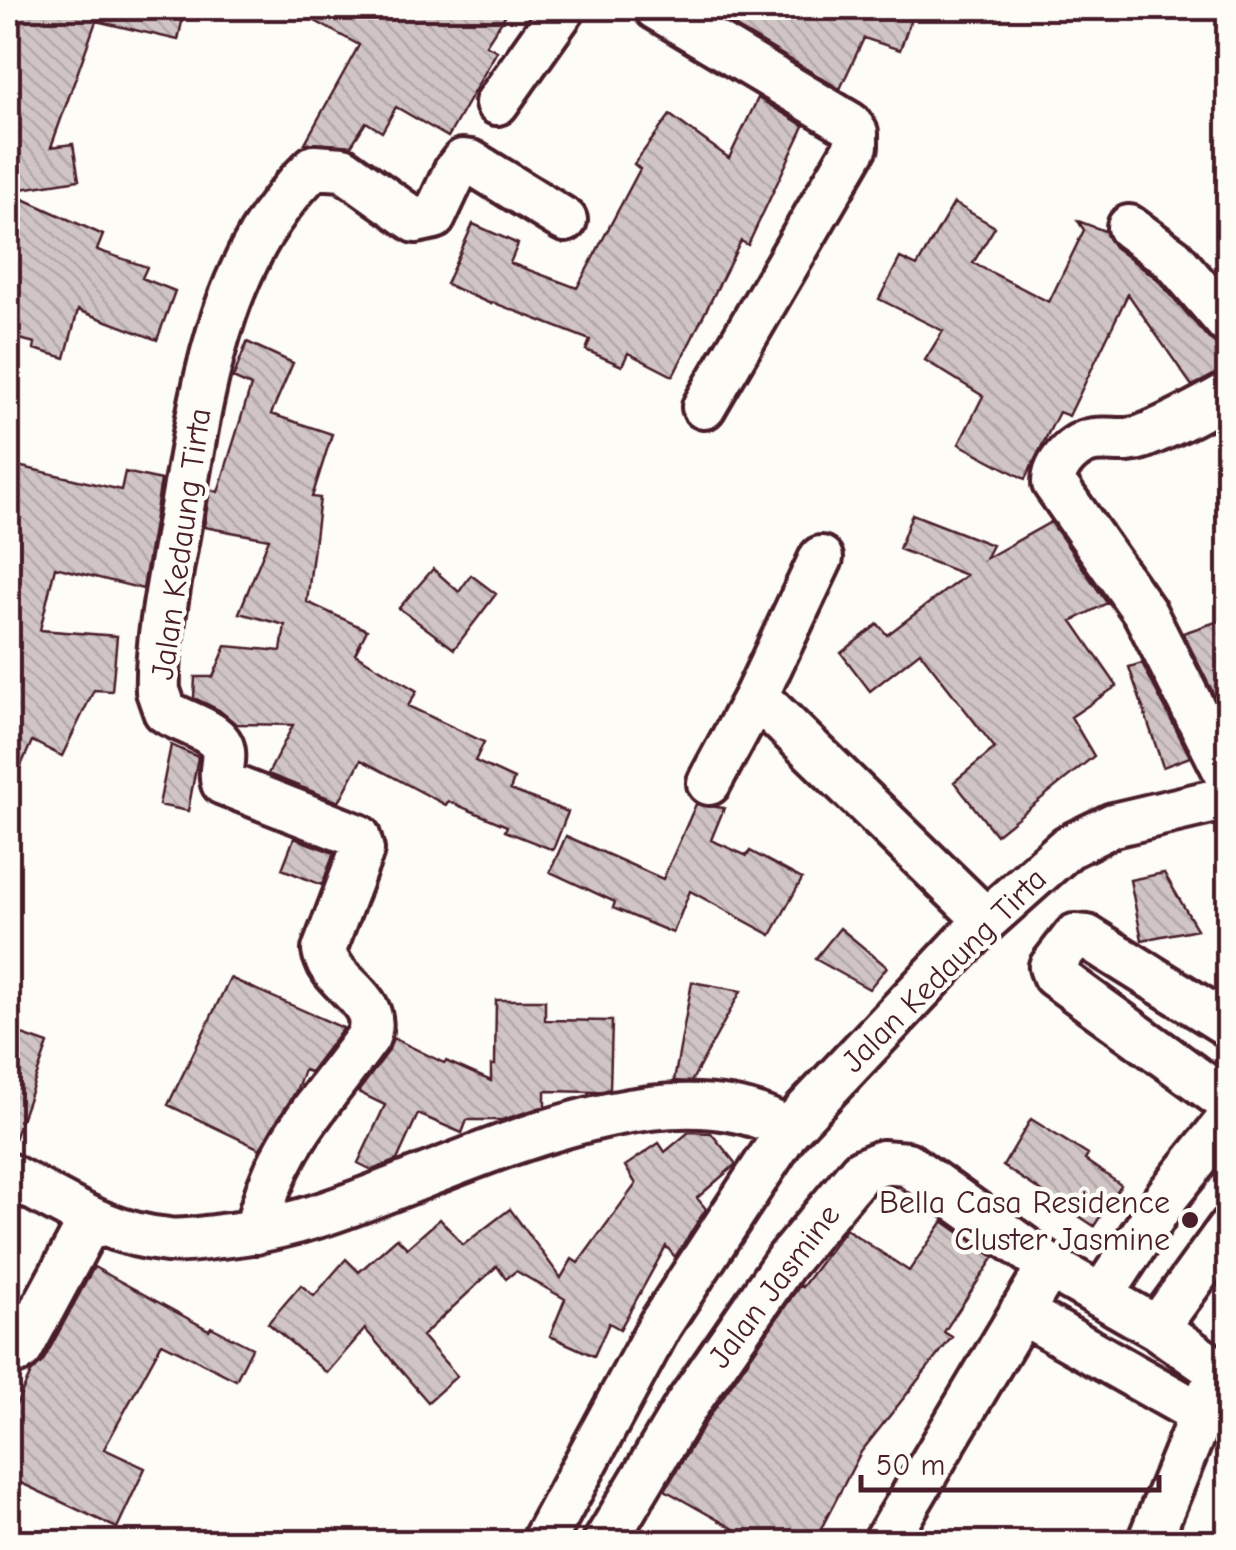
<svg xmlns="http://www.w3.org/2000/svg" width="1236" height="1550" font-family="'Comic Neue',sans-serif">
	<defs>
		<pattern id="building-back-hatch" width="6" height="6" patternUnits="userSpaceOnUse" patternTransform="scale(2.5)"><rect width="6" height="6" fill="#d0c5c4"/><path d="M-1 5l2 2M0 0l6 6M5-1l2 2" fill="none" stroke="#b4a9a9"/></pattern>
	</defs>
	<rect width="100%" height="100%" fill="#fdfcf7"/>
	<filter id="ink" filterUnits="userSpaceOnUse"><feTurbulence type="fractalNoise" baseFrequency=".01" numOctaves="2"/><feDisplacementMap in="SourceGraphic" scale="20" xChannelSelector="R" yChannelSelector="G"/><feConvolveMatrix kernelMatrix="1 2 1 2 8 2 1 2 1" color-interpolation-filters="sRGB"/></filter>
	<g filter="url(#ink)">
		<!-- building -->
		<path fill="url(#building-back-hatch)" stroke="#4a1f2b" stroke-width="2.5" d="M8,8H185L178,40L96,21L51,147L73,144L79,180L8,191Z
			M291,8H510L486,45L497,51L448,137L396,107L382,132L366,122L351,146L305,143L359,45Z
			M704,8H915L900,50L864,38L840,89Z
			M758,98L804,126L748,245L741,241L673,376L628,353L622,366L586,350L590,340L492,302L491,304L446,284L473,224L518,244L510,263L577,288L640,169L634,164L670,115L729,158Z
			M8,192L103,235L97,250L147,267L142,278L175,291L157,340L78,310L65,358L34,349L35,343L8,336Z
			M954,203L995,227L973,263L1049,302L1084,230L1078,221L1105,231L1114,247L1156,278L1209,339L1225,347L1228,352V369L1192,386L1128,294L1069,416L1059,412L1025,479L959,444L983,396L925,360L943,331L879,299L900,258L917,266Z
			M247,342L293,363L271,414L332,434L312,497L320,498L307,602L367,630L355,654L417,691L408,706L484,742L475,761L514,779L510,790L568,812L553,850L505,831L507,826L448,801L446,805L361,760L339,802L268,774L293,725L236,724L219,710L194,698L195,677H213L226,646L281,651L285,625L239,613L269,539L204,527L210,490L218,492L251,386L233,378Z
			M18,466L121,490L125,472L161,480L143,589L55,567L40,630L117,636L112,691L94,690L62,756L32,741L8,795V512Z
			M912,514L992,545L985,559L1051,522L1107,603L1072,621L1117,686L1071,717L1094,756L996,835L954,782L995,748L920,652L870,691L841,653L878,624L887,635L966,575L899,549Z
			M433,569L459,592L471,575L496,594L454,649L399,608Z
			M1228,618V723L1183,633Z
			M1142,663L1190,757L1163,767L1129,667Z
			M171,745L198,757L188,811L159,805Z
			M696,804L724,808L711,840L747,856L750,851L802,879L771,935L690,891L673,933L613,908L615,902L550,872L566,836L663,879Z
			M294,838L334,853L322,885L282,869Z
			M1164,873L1197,929L1142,940L1130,880Z
			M840,928L887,967L869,989L815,959Z
			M230,978L343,1028L310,1072L304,1070L296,1091L260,1149L168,1105Z
			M692,982L741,991L691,1082L674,1081Z
			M496,1000H545V1020L612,1021L610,1089L599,1092L545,1091V1106L502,1120H467L462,1133L418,1114L397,1160L372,1170L358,1163L385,1105L358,1092L388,1052L393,1038L444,1063L446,1061L491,1081V1065H495Z
			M8,1030L48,1044L12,1145L8,1144Z
			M1031,1119L1088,1155L1085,1160L1121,1185L1094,1226L1003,1166Z
			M689,1132L711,1133L736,1164L697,1198L706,1209L675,1257L666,1246L620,1329L609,1323L594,1356L550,1336L565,1299L516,1271L506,1279L497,1266L422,1336L457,1376L428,1402L365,1329L327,1373L268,1323L301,1285L314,1296L346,1259L359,1272L397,1238L407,1248L440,1219L463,1245L510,1209L561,1278L572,1259L578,1263L636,1184L625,1166L659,1143L665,1152Z
			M943,1221L994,1257L944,1332L952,1337L861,1452L814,1542H757L665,1490L707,1420L800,1285L802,1287L846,1229L909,1271Z
			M94,1267L209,1330L211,1327L252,1348L236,1380L162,1343L104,1449L145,1468L117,1528L8,1477V1422L31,1373L43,1361Z"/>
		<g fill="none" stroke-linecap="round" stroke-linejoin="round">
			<defs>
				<path id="minor" d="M656,8L850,124L856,133V146L704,407
					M497,103L564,8
					M1129,227L1173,259L1228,323
					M1228,394C1200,410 1172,425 1142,437C1126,443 1111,438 1094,440C1074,443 1054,464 1054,483L1145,613L1228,777
					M821,558L756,696L986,920
					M709,783L756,696
					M1228,1025L1087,937L1075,936L1051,967L1054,975L1228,1102
					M8,1175C62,1202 104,1234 168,1240C185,1242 204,1238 221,1236C254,1233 285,1226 317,1216C446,1176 660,1054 788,1130L986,920L1068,847L1113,825L1228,798
					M256,1232C274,1147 319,1105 368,1037C383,998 330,985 324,950L362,850L358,836L223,783C219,772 225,763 223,751C220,730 180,722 165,711L158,691C156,644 171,572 179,525C202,397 216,261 314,167L343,169L416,221L434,217L456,170L463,161L471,162L565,220
					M1102,1295L1168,1195L1228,1120
					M1021,1312L1199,1413
					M1157,1328L1228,1230
					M8,1349L17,1352L21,1349L90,1221
					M543,1542L660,1325L788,1130
					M605,1542L686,1406L784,1264L861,1171L882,1162L907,1164L1049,1266
					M885,1542L1049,1266L1157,1328L1228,1378
					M1149,1542L1211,1390"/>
			</defs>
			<!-- minor casing -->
			<use href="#minor" stroke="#4a1f2b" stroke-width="50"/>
			<!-- minor -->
			<use href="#minor" stroke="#fdfcf7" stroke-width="42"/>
		</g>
	</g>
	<!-- markers -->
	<circle fill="#4a1f2b" stroke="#fdfcf7" stroke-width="4" cx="1190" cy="1220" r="10"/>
	<g text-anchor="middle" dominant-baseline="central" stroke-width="9" stroke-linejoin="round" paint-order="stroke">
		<!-- street labels -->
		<g font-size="32" fill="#4a1f2b" stroke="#fdfcf7">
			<text transform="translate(181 544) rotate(-82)">Jalan Kedaung Tirta</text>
			<text transform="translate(944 970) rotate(-45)">Jalan Kedaung Tirta</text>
			<text transform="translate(774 1286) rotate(-53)">Jalan Jasmine</text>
		</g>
		<!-- poi labels -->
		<g font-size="32" fill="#4a1f2b" stroke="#fdfcf7" text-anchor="end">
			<text x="1170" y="1202">Bella Casa Residence<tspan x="1170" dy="37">Cluster Jasmine</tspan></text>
		</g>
	</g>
	<!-- margin -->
	<rect width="1236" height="1550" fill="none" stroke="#fdfcf7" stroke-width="40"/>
	<rect x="20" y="20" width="1196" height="1510" fill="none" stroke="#4a1f2b" stroke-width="4" filter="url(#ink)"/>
	<!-- scale -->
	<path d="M861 1475v15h298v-15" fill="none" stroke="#4a1f2b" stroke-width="5"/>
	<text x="876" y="1475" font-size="30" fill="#4a1f2b" stroke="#fdfcf7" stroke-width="8" paint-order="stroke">50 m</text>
</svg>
